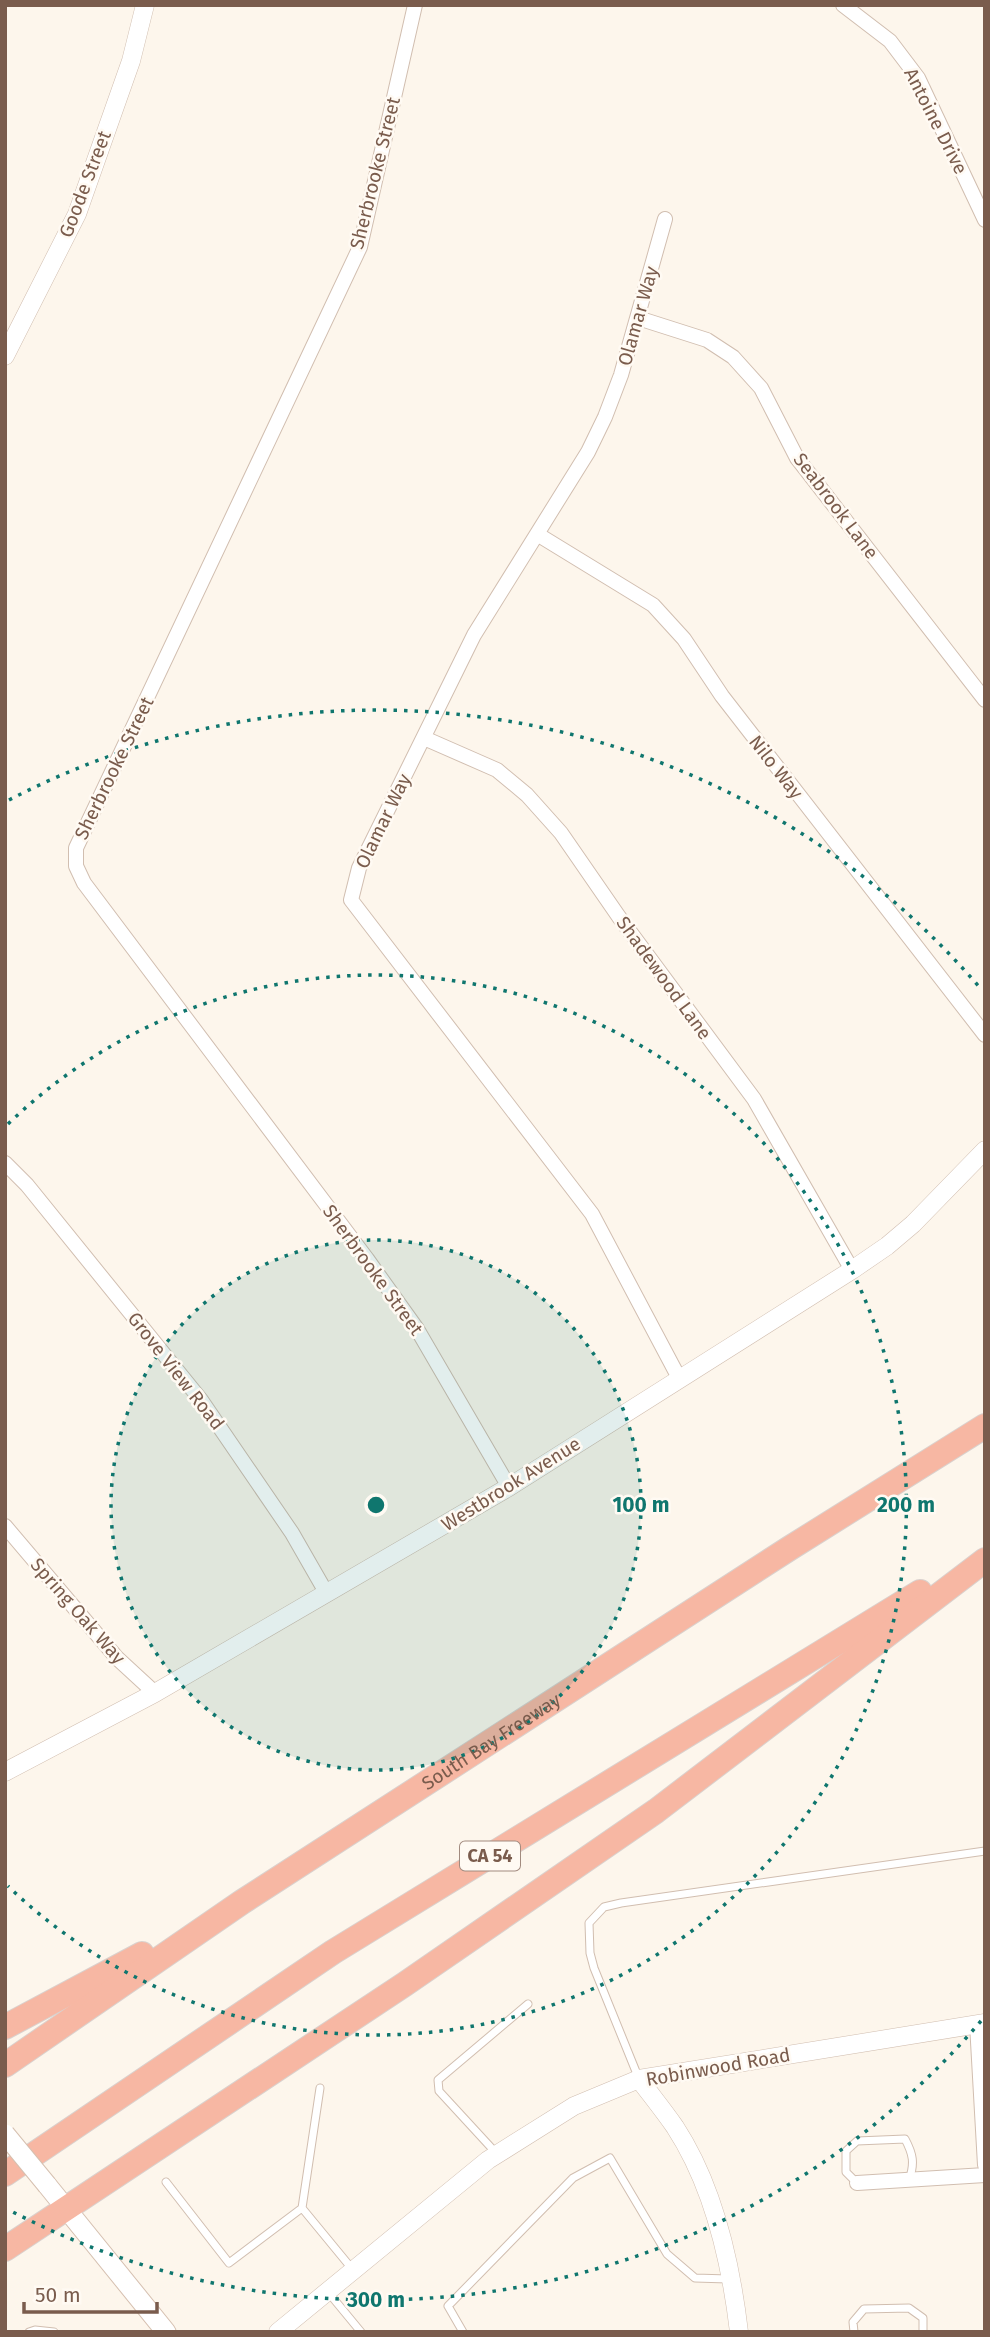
<svg xmlns="http://www.w3.org/2000/svg" width="990" height="2337" font-family="'Fira Sans',sans-serif">
	<rect width="100%" height="100%" fill="#fdf6ec"/>
	<g fill="none" stroke-linecap="round" stroke-linejoin="round">
		<defs>
			<path id="service" d="M639,2079L594,1968L590,1953L589,1923L604,1907L621,1903L985,1851
				M497,2154L439,2091L438,2080L528,2004
				M166,2182L229,2263L302,2208L353,2270
				M857,2183L846,2172V2151L857,2141L905,2139C913,2154 915,2163 909,2180
				M302,2208L320,2088
				M328,2292L361,2332
				M29,2332L35,2330L54,2332
				M463,2332L448,2306L573,2178L610,2158L667,2254L695,2278L728,2279
				M854,2332L853,2322L864,2309L909,2308L923,2318V2332"/>
			<path id="minor" d="M415,5L360,247L76,848V866L84,883L367,1259L417,1329L509,1487
				M843,5L890,41L918,78L985,220
				M665,219L621,375L605,417L588,452L474,635L359,868L351,900L592,1214L679,1378
				M638,318L707,340L733,357L761,388L797,458L985,700
				M537,534L653,605L684,639L722,696L985,1035
				M424,738L497,770L527,795L561,833L619,917L754,1099L852,1270
				M5,1163L27,1185L201,1400L292,1533L327,1594
				M5,1526L117,1658L155,1693
				M977,2024L985,2165
				M857,2183L985,2175"/>
			<path id="tertiary" d="M5,356L77,214L131,61L145,5
				M5,1772L155,1693L509,1487L852,1270L887,1246L913,1224L985,1150
				M639,2079C651,2095 664,2111 675,2127C713,2185 731,2264 739,2332
				M278,2332L488,2160L574,2106L639,2079L985,2023"/>
			<path id="secondary" d="M47,2185L166,2332"/>
			<g id="motorway">
				<path d="M5,2027L142,1954"/>
				<path id="s1" d="M5,2065L242,1902L790,1548L985,1426"/>
				<path d="M5,2174L333,1952L920,1592"/>
				<path d="M5,2249L405,1984L656,1811L985,1560"/>
			</g>
		</defs>
		<!-- service casing -->
		<use href="#service" stroke="#d1beb0" stroke-width="9"/>
		<!-- minor casing -->
		<use href="#minor" stroke="#d1beb0" stroke-width="16"/>
		<!-- tertiary casing -->
		<use href="#tertiary" stroke="#d1beb0" stroke-width="19"/>
		<!-- secondary casing -->
		<use href="#secondary" stroke="#d6c0b0" stroke-width="21"/>
		<!-- motorway casing -->
		<use href="#motorway" stroke="#dad1cd" stroke-width="26"/>
		<!-- service -->
		<use href="#service" stroke="#fff" stroke-width="7"/>
		<!-- minor -->
		<use href="#minor" stroke="#fff" stroke-width="14"/>
		<!-- tertiary -->
		<use href="#tertiary" stroke="#fff" stroke-width="18"/>
		<!-- secondary -->
		<use href="#secondary" stroke="#fff" stroke-width="19"/>
		<!-- motorway -->
		<use href="#motorway" stroke="#f7b7a3" stroke-width="24"/>
		<defs>
			<path id="secondary-bridge" d="M5,2134L47,2185"/>
		</defs>
		<!-- secondary-bridge casing -->
		<use href="#secondary-bridge" stroke="#d6c0b0" stroke-width="21" stroke-linecap="butt"/>
		<!-- secondary-bridge -->
		<use href="#secondary-bridge" stroke="#fff" stroke-width="19"/>
	</g>
	<!-- distance rings -->
	<circle cx="376" cy="1505" r="265" fill="#0f766e" fill-opacity=".12"/>
	<g fill="none" stroke="#0f766e" stroke-width="3.5" stroke-dasharray="3.5 7">
		<circle cx="376" cy="1505" r="265"/>
		<path d="M8 1124A530 530 0 1 1 8 1886"/>
		<path d="M981 2021A795 795 0 0 1 9 2210M9 800A795 795 0 0 1 981 989"/>
	</g>
	<g text-anchor="middle" dominant-baseline="central" stroke-width="5" stroke-linejoin="round" paint-order="stroke">
		<!-- shield labels -->
		<rect fill="#fffaf3" stroke="#a28b7f" stroke-width="2" x="460" y="1841.5" width="60" height="29" rx="5"/>
		<g font-size="18" font-weight="bold" fill="#7a5c4d">
			<text x="490" y="1856">CA 54</text>
		</g>
		<!-- street labels -->
		<g font-size="19" fill="#7a5c4d" stroke="#fffaf3">
			<text transform="translate(936 121) rotate(63)">Antoine Drive</text>
			<text transform="translate(375 173) rotate(-76)">Sherbrooke Street</text>
			<text transform="translate(85 184) rotate(-69)">Goode Street</text>
			<text transform="translate(638 316) rotate(-74)">Olamar Way</text>
			<text transform="translate(836 506) rotate(53)">Seabrook Lane</text>
			<text transform="translate(776 767) rotate(52)">Nilo Way</text>
			<text transform="translate(114 768) rotate(-64)">Sherbrooke Street</text>
			<text transform="translate(383 821) rotate(-64)">Olamar Way</text>
			<text transform="translate(664 978) rotate(54)">Shadewood Lane</text>
			<text transform="translate(373 1270) rotate(54)">Sherbrooke Street</text>
			<text transform="translate(176 1371) rotate(52)">Grove View Road</text>
			<text transform="translate(511 1484) rotate(-32)">Westbrook Avenue</text>
			<text transform="translate(78 1611) rotate(49)">Spring Oak Way</text>
			<text stroke="none"><textPath href="#s1" startOffset="584">South Bay Freeway</textPath></text>
			<text transform="translate(718 2067) rotate(-10)">Robinwood Road</text>
		</g>
	</g>
	<circle cx="376" cy="1505" r="10" fill="#0f766e" stroke="#fffaf3" stroke-width="3.5"/>
	<g font-size="21" text-anchor="middle" font-weight="bold" fill="#0f766e" stroke="#fffaf3" stroke-width="5" stroke-linejoin="round" paint-order="stroke">
		<text x="641" y="1512">100 m</text>
		<text x="906" y="1512">200 m</text>
		<text x="376" y="2307">300 m</text>
	</g>
	<!-- border -->
	<rect width="990" height="2337" fill="none" stroke="#7a5c4d" stroke-width="14"/>
	<!-- scale -->
	<path d="M24 2302v10h133v-10" fill="none" stroke="#7a5c4d" stroke-width="3.5"/>
	<text x="35" y="2302" font-size="21" fill="#7a5c4d" stroke="#fffaf3" stroke-width="5" paint-order="stroke">50 m</text>
</svg>
